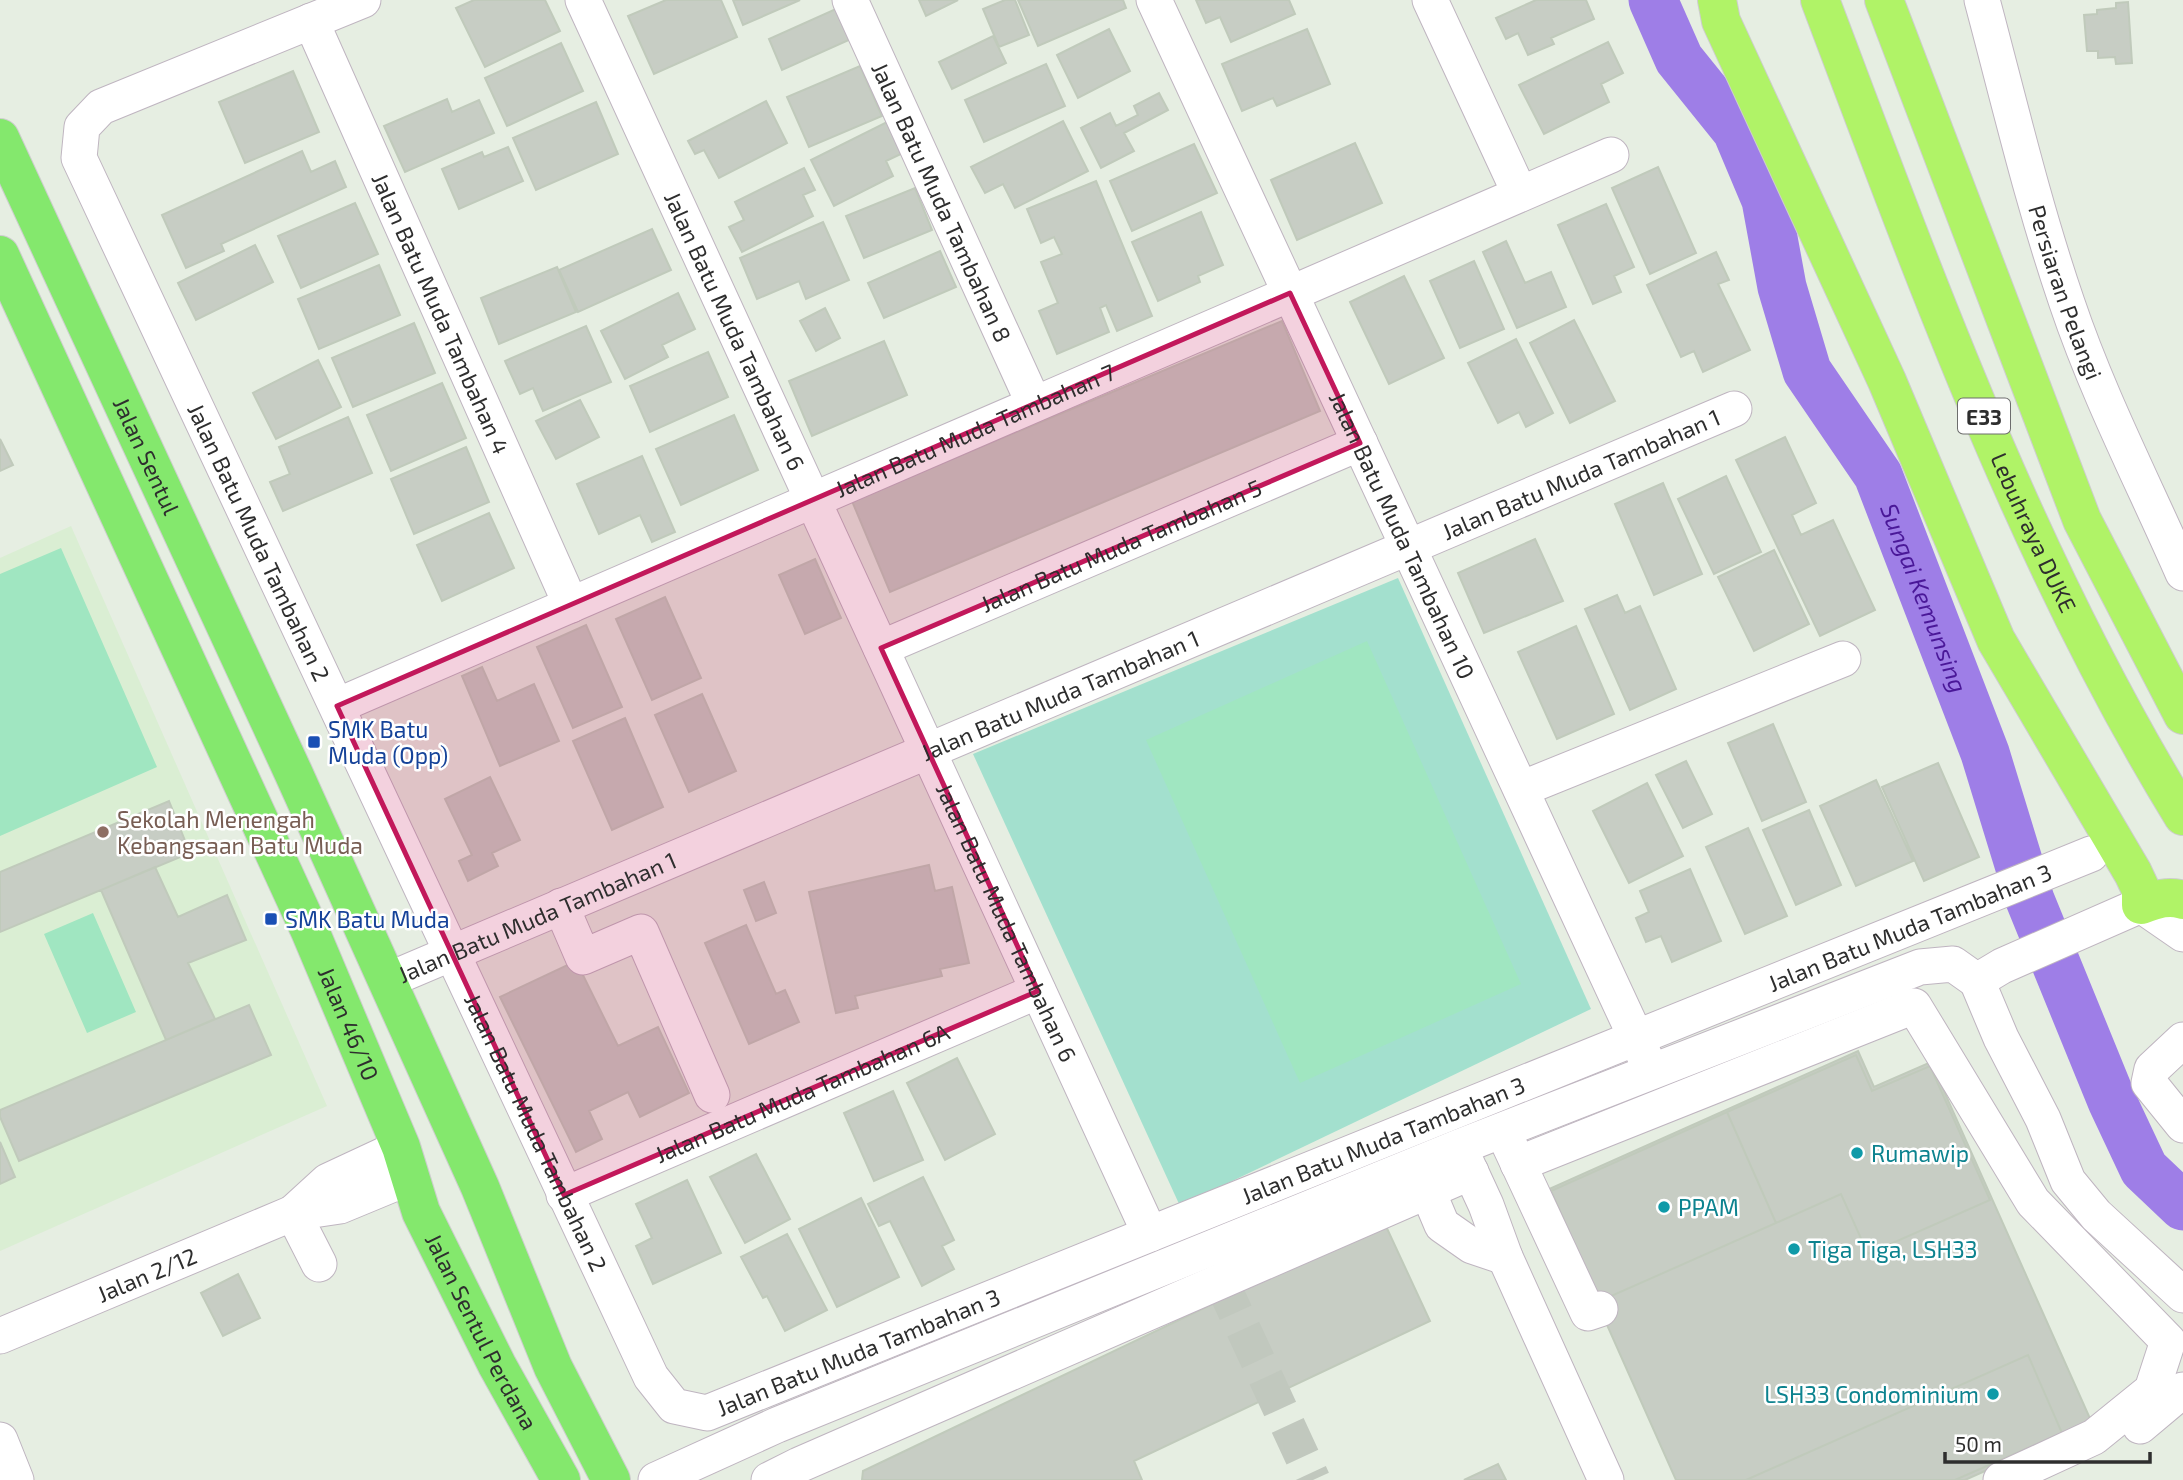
<svg xmlns="http://www.w3.org/2000/svg" width="2183" height="1480" font-family="'Exo 2',sans-serif">
	<rect width="100%" height="100%" fill="#e6eee2"/>
	<!-- education -->
	<path fill="#daeed3" d="M71,526L327,1106L0,1251V558Z"/>
	<!-- green -->
	<path fill="#a3e0ce" d="M1398,578L1591,1009L1180,1206L973,754Z"/>
	<!-- pitch -->
	<path fill="#a0e6c1" d="M61,548L157,767L0,836V574Z
		M1367,641L1521,984L1300,1083L1146,740Z
		M93,913L136,1012L87,1033L44,934Z"/>
	<g fill="none" stroke-linecap="round" stroke-linejoin="round">
		<!-- river -->
		<path stroke="#9e7ee7" stroke-width="49" id="s1" d="M1653,0L1679,59L1737,131L1766,200L1782,287L1807,371L1878,475L1985,753L2030,900L2112,1101L2144,1169L2183,1206"/>
	</g>
	<!-- building -->
	<path fill="#c7cdc4" stroke="#c0cabb" stroke-width="2" d="M474,0H545L560,31L485,67L456,8Z
		M666,0H721L737,37L654,74L628,16Z
		M733,0H800L743,25Z
		M919,0H958L926,16Z
		M1005,0H1015L1029,35L999,47L983,9Z
		M1018,0H1123L1126,8L1038,46Z
		M1196,0H1289L1295,14L1231,42L1220,17L1206,23Z
		M1536,0H1586L1594,19L1551,38L1554,44L1528,55L1518,33L1506,39L1496,18Z
		M2128,2L2132,63L2116,64L2115,57L2098,58V51H2087L2084,15L2097,14V10L2116,8V3Z
		M838,8L851,39L782,70L769,39Z
		M1109,29L1130,71L1078,98L1057,55Z
		M1307,29L1330,84L1277,106L1273,98L1242,111L1222,64Z
		M993,36L1006,63L952,89L939,62Z
		M1608,42L1623,73L1601,84L1609,102L1544,134L1519,85Z
		M561,43L583,91L507,126L485,78Z
		M1046,64L1065,106L984,142L965,100Z
		M860,66L882,116L809,147L787,97Z
		M293,71L319,132L245,163L219,102Z
		M1159,93L1168,110L1124,133L1134,151L1101,168L1081,128L1110,113L1116,126L1138,115L1134,106Z
		M447,99L452,112L479,100L494,133L405,172L384,126Z
		M766,101L787,143L719,178L704,150L695,154L688,141Z
		M596,102L618,154L536,190L513,138Z
		M889,121L905,152L886,161L893,176L834,206L811,160Z
		M1063,121L1088,171L1015,208L1003,184L985,193L971,167Z
		M1355,143L1382,203L1297,240L1271,180Z
		M1194,144L1217,193L1132,231L1110,181Z
		M508,147L523,181L459,209L442,169L482,152L484,157Z
		M302,151L311,172L335,161L346,187L221,244L224,251L186,268L162,215Z
		M1658,167L1696,253L1650,274L1612,188Z
		M804,168L815,190L803,195L813,216L742,252L729,227L744,220L735,202Z
		M1096,181L1152,316L1117,331L1106,305L1100,308L1109,332L1057,354L1039,311L1058,303L1041,262L1062,254L1054,237L1041,243L1027,209Z
		M915,188L932,230L864,258L846,216Z
		M355,203L378,254L301,288L278,236Z
		M1606,204L1634,267L1614,276L1621,292L1593,304L1558,225Z
		M1201,212L1223,265L1198,276L1200,282L1158,301L1132,242Z
		M823,222L849,280L806,299L799,281L757,299L740,258Z
		M652,229L671,270L578,312L559,270Z
		M1506,241L1525,283L1551,272L1566,307L1517,328L1483,252Z
		M255,245L273,282L196,320L178,283Z
		M940,251L956,287L884,318L868,283Z
		M1716,252L1729,280L1718,284L1750,350L1703,372L1694,351L1681,357L1647,285Z
		M1474,261L1504,329L1460,348L1430,281Z
		M379,265L400,315L319,349L298,299Z
		M557,267L576,312L499,344L481,298Z
		M1404,276L1444,358L1389,384L1350,302Z
		M678,293L695,329L662,345L668,357L625,379L601,331Z
		M825,308L840,338L816,351L800,321Z
		M1574,320L1615,401L1570,423L1530,343Z
		M1282,321L1320,411L890,592L852,501Z
		M414,323L435,373L353,407L332,358Z
		M586,326L611,382L543,411L533,388L520,394L505,361Z
		M1516,339L1553,413L1526,427L1519,412L1498,423L1468,363Z
		M884,341L907,395L812,436L789,381Z
		M708,352L728,397L650,432L630,386Z
		M318,360L341,407L276,439L253,393Z
		M442,383L466,438L391,471L367,415Z
		M580,400L599,437L556,459L536,421Z
		M734,415L758,470L681,505L656,449Z
		M348,417L372,473L283,511L270,482L290,474L279,447Z
		M1785,437L1816,503L1792,515L1801,535L1833,520L1875,610L1820,636L1736,460Z
		M0,439L13,465L0,471Z
		M466,447L489,502L414,534L391,479Z
		M642,456L675,532L652,542L640,515L599,534L577,484Z
		M1726,476L1761,552L1714,574L1678,499Z
		M1663,483L1702,574L1654,595L1615,504Z
		M489,513L514,568L442,601L417,545Z
		M1535,539L1563,601L1484,633L1458,573Z
		M1774,550L1809,624L1754,651L1718,577Z
		M815,559L841,618L805,634L779,575Z
		M1617,595L1625,613L1640,606L1676,689L1630,710L1585,609Z
		M665,597L701,678L652,700L616,619Z
		M586,625L622,707L573,728L537,647Z
		M1576,626L1614,714L1557,739L1518,652Z
		M482,667L497,701L534,684L559,741L500,766L462,676Z
		M702,694L736,771L689,792L655,715Z
		M625,718L663,807L612,830L573,741Z
		M1773,724L1806,802L1762,821L1728,743Z
		M1686,761L1712,814L1683,828L1656,775Z
		M1938,763L1979,857L1924,881L1882,787Z
		M490,777L520,840L492,853L498,866L468,881L459,861L472,855L445,799Z
		M1876,780L1913,861L1856,886L1820,806Z
		M1647,783L1683,856L1629,883L1593,811Z
		M169,801L190,853L0,932V872Z
		M1809,810L1841,885L1796,905L1763,830Z
		M1748,828L1787,916L1745,934L1706,847Z
		M929,865L935,891L952,887L969,963L940,969L942,976L855,996L858,1008L836,1013L809,892Z
		M155,867L178,917L227,895L246,940L188,963L215,1019L166,1040L101,890Z
		M1690,869L1721,941L1672,962L1661,936L1646,942L1636,918L1649,912L1640,891Z
		M764,882L776,913L756,921L744,890Z
		M746,925L776,994L785,990L799,1022L749,1044L705,943Z
		M576,961L618,1046L658,1027L689,1093L640,1117L628,1092L589,1111L602,1139L576,1152L500,997Z
		M249,1005L271,1055L19,1161L0,1117V1110Z
		M1858,1051L1874,1087L1931,1062L2092,1423L1965,1480H1676L1547,1190Z
		M1856,1055L1872,1091L1930,1066L1990,1200L1868,1254L1841,1194L1776,1223L1727,1112Z
		M957,1058L995,1134L945,1160L907,1083Z
		M893,1091L923,1160L874,1181L844,1113Z
		M1727,1112L1776,1223L1600,1301L1551,1191Z
		M0,1142L15,1177L0,1184Z
		M756,1154L790,1219L745,1243L710,1177Z
		M923,1177L954,1240L942,1246L954,1269L922,1286L890,1221L879,1226L868,1204Z
		M687,1180L721,1253L653,1284L636,1246L652,1238L636,1204Z
		M861,1198L899,1277L837,1307L799,1229Z
		M1384,1222L1430,1321L1134,1461L1142,1480H862L863,1471Z
		M787,1234L827,1310L785,1331L767,1296L763,1298L741,1257Z
		M238,1274L260,1318L223,1336L201,1293Z
		M2028,1355L2062,1433L1955,1480H1746Z
		M1498,1464L1506,1480H1464Z"/>
	<g fill="none" stroke-linecap="round" stroke-linejoin="round">
		<!-- minor-tunnel -->
		<path stroke="#c1c8be" stroke-width="35" stroke-dasharray="35 18" stroke-linecap="butt" d="M1221,1281L1313,1480"/>
		<defs>
			<g id="minor">
				<path id="s2" d="M363,0L101,107L82,127L79,158L651,1377L674,1406L707,1413L2091,854"/>
				<path id="s3" d="M583,0L1150,1234"/>
				<path id="s4" d="M850,0L1034,404"/>
				<path id="s5" d="M1154,0L1645,1057"/>
				<path d="M1430,0L1520,194"/>
				<path id="s6" d="M1982,0C2009,101 2033,204 2067,303C2098,395 2144,484 2183,573"/>
				<path id="s7" d="M311,21L571,605"/>
				<path id="s8" d="M881,648L1360,443"/>
				<path id="s9" d="M337,706L1611,155"/>
				<path d="M1521,789L1843,659"/>
				<path d="M561,906L583,957L641,932L712,1095"/>
				<path id="s10" d="M386,981L1734,409"/>
				<path d="M1977,981L2001,1038L2043,1119L2068,1181L2096,1215L2183,1295"/>
				<path d="M2183,1040L2152,1069L2149,1083L2183,1125"/>
				<path d="M1509,1144L1588,1313L1600,1309"/>
				<path d="M1462,1153L1486,1205L1505,1257L1606,1480"/>
				<path d="M1518,1164L1914,1006L2033,1202L2168,1341L2152,1390L2094,1437L2001,1480"/>
				<path d="M1418,1168L1442,1225L1472,1246L1505,1257"/>
				<path id="s11" d="M564,1195L1038,991"/>
				<path d="M293,1213L328,1181L401,1147"/>
				<path d="M293,1213L319,1264"/>
				<path id="s12" d="M0,1336L293,1213L340,1206L410,1177"/>
				<path d="M2140,1426L2183,1390"/>
				<path d="M0,1440L16,1480"/>
				<path d="M656,1480L777,1425L1459,1147L1920,967L1953,964L1977,981L2002,966L2141,905L2183,934"/>
				<path d="M769,1480L799,1465L1471,1172"/>
			</g>
			<g id="major">
				<path id="s13" d="M0,138L293,772L480,1187L553,1367L611,1480"/>
				<path id="s14" d="M0,255L310,931L401,1147L421,1212L497,1365L561,1480"/>
			</g>
			<g id="highway">
				<path d="M1717,0L1721,21L1887,381L1996,640L2133,873L2141,890V905C2155,900 2168,895 2183,900"/>
				<path id="s15" d="M1820,0C1925,278 2027,562 2183,816"/>
				<path d="M1884,0L2082,520L2183,715"/>
			</g>
		</defs>
		<!-- minor casing -->
		<use href="#minor" stroke="#bfb5c0" stroke-width="37"/>
		<!-- major casing -->
		<use href="#major" stroke="#cdcdcd" stroke-width="40"/>
		<!-- highway casing -->
		<use href="#highway" stroke="#cdcdcd" stroke-width="40"/>
		<!-- minor -->
		<use href="#minor" stroke="#fff" stroke-width="35"/>
		<!-- major -->
		<use href="#major" stroke="#84e86d" stroke-width="38"/>
		<!-- highway -->
		<use href="#highway" stroke="#b0f367" stroke-width="38"/>
	</g>
	<!-- marked area -->
	<path fill="#c2185b" fill-opacity="0.2" stroke="#c2185b" stroke-width="5" stroke-linejoin="round" d="M1290,293L1360,443L881,648L1038,991L564,1195L337,706Z"/>
	<!-- markers -->
	<g fill="#1a4fb4" stroke="#fff" stroke-width="2.5">
		<rect x="307" y="735" width="14" height="14" rx="3.5"/>
		<rect x="264" y="912" width="14" height="14" rx="3.5"/>
	</g>
	<circle fill="#8d6e63" stroke="#fff" stroke-width="2.5" cx="103" cy="832" r="7"/>
	<g fill="#0f9aa8" stroke="#fff" stroke-width="2.5">
		<circle cx="1857" cy="1153" r="7"/>
		<circle cx="1664" cy="1207" r="7"/>
		<circle cx="1794" cy="1249" r="7"/>
		<circle cx="1993" cy="1394" r="7"/>
	</g>
	<g text-anchor="middle" dominant-baseline="central" stroke-width="5" stroke-linejoin="round" paint-order="stroke">
		<!-- shield labels -->
		<rect fill="#fff" stroke="#6d6d6d" stroke-width="2" x="1958" y="398.5" width="52" height="35" rx="5"/>
		<g font-size="21" font-weight="bold" fill="#2e2e2e">
			<text x="1984" y="416">E33</text>
		</g>
		<!-- street labels -->
		<g font-size="23" fill="#2e2e2e" stroke="#fff">
			<text stroke="none"><textPath href="#s4" startOffset="222">Jalan Batu Muda Tambahan 8</textPath></text>
			<text stroke="none"><textPath href="#s6" startOffset="304">Persiaran Pelangi</textPath></text>
			<text stroke="none"><textPath href="#s7" startOffset="320">Jalan Batu Muda Tambahan 4</textPath></text>
			<text stroke="none"><textPath href="#s3" startOffset="364">Jalan Batu Muda Tambahan 6</textPath></text>
			<text stroke="none"><textPath href="#s9" startOffset="695">Jalan Batu Muda Tambahan 7</textPath></text>
			<text stroke="none"><textPath href="#s13" startOffset="350">Jalan Sentul</textPath></text>
			<text stroke="none"><textPath href="#s10" startOffset="1298">Jalan Batu Muda Tambahan 1</textPath></text>
			<text stroke="none"><textPath href="#s15" startOffset="574">Lebuhraya DUKE</textPath></text>
			<text stroke="none"><textPath href="#s5" startOffset="590">Jalan Batu Muda Tambahan 10</textPath></text>
			<text stroke="none"><textPath href="#s2" startOffset="766">Jalan Batu Muda Tambahan 2</textPath></text>
			<text stroke="none"><textPath href="#s8" startOffset="261">Jalan Batu Muda Tambahan 5</textPath></text>
			<text stroke="none"><textPath href="#s10" startOffset="732">Jalan Batu Muda Tambahan 1</textPath></text>
			<text stroke="none"><textPath href="#s10" startOffset="164">Jalan Batu Muda Tambahan 1</textPath></text>
			<text stroke="none"><textPath href="#s3" startOffset="1015">Jalan Batu Muda Tambahan 6</textPath></text>
			<text stroke="none"><textPath href="#s2" startOffset="3056">Jalan Batu Muda Tambahan 3</textPath></text>
			<text stroke="none"><textPath href="#s14" startOffset="844">Jalan 46/10</textPath></text>
			<text stroke="none"><textPath href="#s11" startOffset="259">Jalan Batu Muda Tambahan 6A</textPath></text>
			<text stroke="none"><textPath href="#s2" startOffset="1418">Jalan Batu Muda Tambahan 2</textPath></text>
			<text stroke="none"><textPath href="#s2" startOffset="2488">Jalan Batu Muda Tambahan 3</textPath></text>
			<text stroke="none"><textPath href="#s12" startOffset="159">Jalan 2/12</textPath></text>
			<text stroke="none"><textPath href="#s14" startOffset="1180">Jalan Sentul Perdana</textPath></text>
			<text stroke="none"><textPath href="#s2" startOffset="1922">Jalan Batu Muda Tambahan 3</textPath></text>
		</g>
		<!-- transit labels -->
		<g font-size="23" fill="#164399" stroke="#fff" text-anchor="start">
			<text x="328" y="729">SMK Batu<tspan x="328" dy="26">Muda (Opp)</tspan></text>
			<text x="285" y="919">SMK Batu Muda</text>
		</g>
		<!-- education labels -->
		<g font-size="23" fill="#785e54" stroke="#fff" text-anchor="start">
			<text x="117" y="819">Sekolah Menengah<tspan x="117" dy="26">Kebangsaan Batu Muda</tspan></text>
		</g>
		<!-- culture labels -->
		<g font-size="23" fill="#0d838f" stroke="#fff" text-anchor="start">
			<text x="1871" y="1153">Rumawip</text>
			<text x="1678" y="1207">PPAM</text>
			<text x="1808" y="1249">Tiga Tiga, LSH33</text>
			<text x="1979" y="1394" text-anchor="end">LSH33 Condominium</text>
		</g>
		<!-- water labels -->
		<g font-size="24" font-style="italic" fill="#4a1898" stroke="#fff">
			<text stroke="none"><textPath href="#s1" startOffset="665">Sungai Kemunsing</textPath></text>
		</g>
	</g>
	<!-- scale -->
	<path d="M1945 1452v10h205v-10" fill="none" stroke="#2e2e2e" stroke-width="3.5"/>
	<text x="1955" y="1452" font-size="21" fill="#2e2e2e" stroke="#ffffff" stroke-width="5" paint-order="stroke">50 m</text>
</svg>
